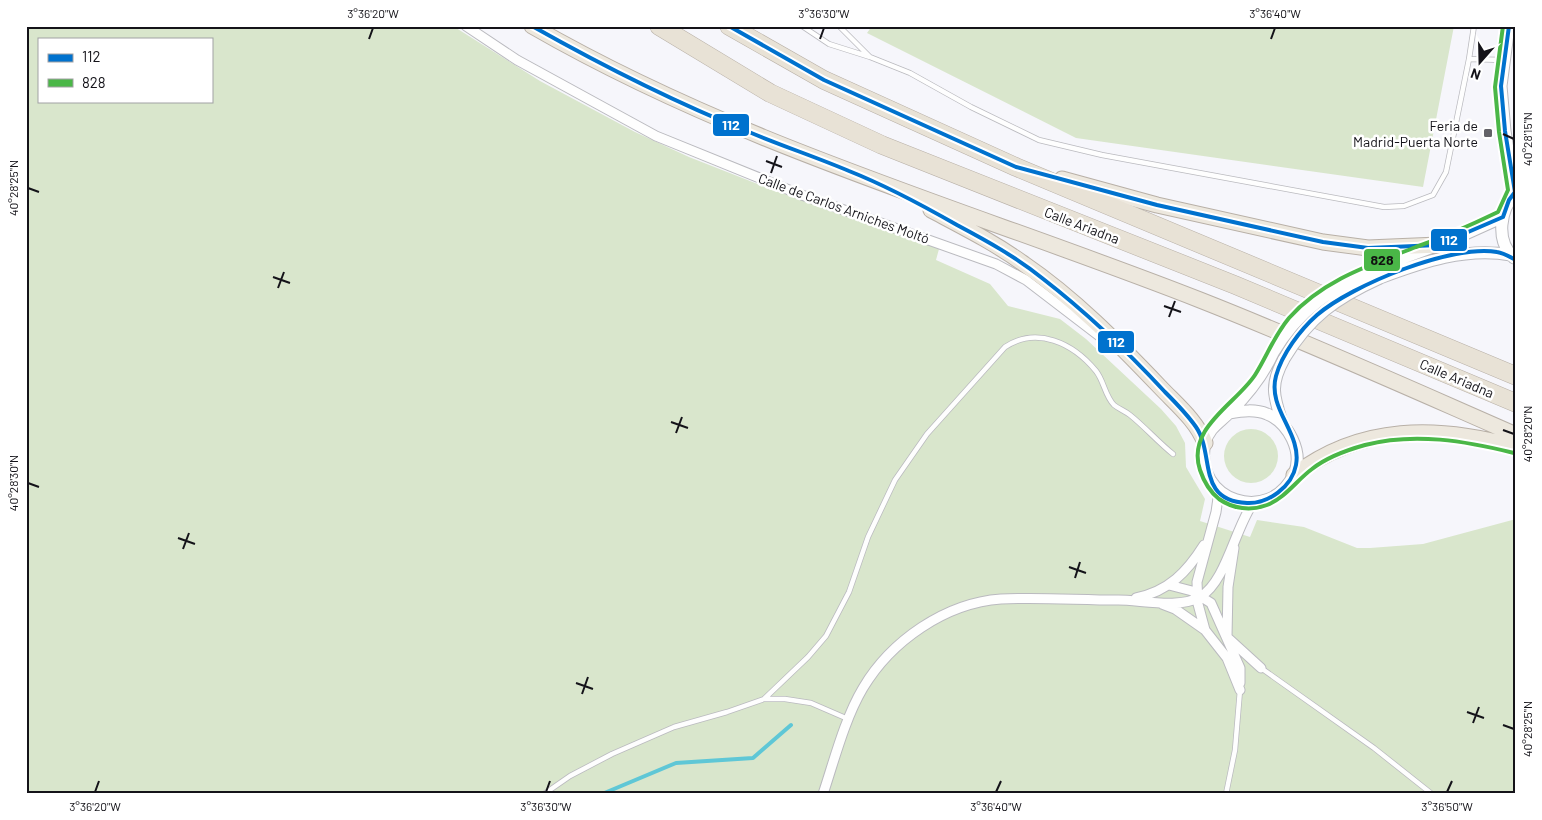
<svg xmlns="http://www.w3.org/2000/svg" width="1542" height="820" font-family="Barlow,sans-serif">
	<rect width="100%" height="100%" fill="#f6f6fb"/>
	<!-- green -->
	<path fill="#d9e6cc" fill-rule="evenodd" d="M26,26H453L540,81L635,132L689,157L768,188L939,249L936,260L990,284L1008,306L1060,319L1086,339L1161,409L1176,426L1185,443L1186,467L1205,499L1200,521L1250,537L1257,520L1304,527L1357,548H1370L1423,544L1516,519V794H26ZM39,39H211V101H39Z
		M872,26H1454L1423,187L1076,138L867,33Z
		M1224 456a27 27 0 1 1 54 0a27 27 0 1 1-54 0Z"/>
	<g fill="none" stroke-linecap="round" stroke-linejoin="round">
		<!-- stream -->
		<path stroke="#5fc7d6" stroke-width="4" d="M602,794L676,763L753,758L791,725"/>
		<defs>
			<path id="service" d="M802,26L829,44L870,57L839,26
				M870,57L910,73L971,107L1039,140L1102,155L1384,207L1404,206L1433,195L1446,172L1469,59L1503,60
				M1469,59L1474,26
				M1261,668L1374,748L1432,794
				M764,699H785L811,703L848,719
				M544,794L570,776L612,754L674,727L727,712L764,699L808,657L826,636L849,592L868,537L895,480L927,434L1005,347C1037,326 1073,343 1096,371C1104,381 1105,396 1114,405C1119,409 1125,411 1130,415C1145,427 1158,442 1173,454
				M1226,794L1235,750L1240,690"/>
			<path id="minor" d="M466,26L517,60L656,136L799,194L996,264L1026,280L1107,342
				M1219,491L1216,512L1197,582L1198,604L1205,630L1227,658L1240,690
				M1234,548L1228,587L1227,637L1261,668
				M1169,585L1192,591L1211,603L1240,668V683
				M1136,598C1169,591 1187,572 1204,545
				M1162,604L1175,609L1205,630
				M823,794C834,761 845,718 863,688C891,641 945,603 1001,599C1039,597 1079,600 1118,600C1141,600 1179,609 1200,597C1226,582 1235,528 1253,503"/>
			<path id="tertiary" d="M1509,26L1501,86L1505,131L1515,192
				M1514,258C1495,240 1500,210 1516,192
				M1376,268L1452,240L1503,217
				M1380,278C1423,262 1465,247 1511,255
				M1229,413C1242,411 1255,409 1267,414C1288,422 1304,452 1294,474C1270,526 1192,501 1205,443C1209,427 1221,422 1231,411C1248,394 1263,375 1273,353
				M1283,425C1274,397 1269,386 1284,359"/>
			<path id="trunk" d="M532,26C742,147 976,212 1200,300C1307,342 1411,389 1516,435
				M1062,179L1157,205L1323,242L1368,248L1438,245
				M931,210C963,227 995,243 1024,264C1074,298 1118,343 1160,387C1176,404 1197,421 1205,443
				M1294,475C1361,424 1438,425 1516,447"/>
			<path id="motorway" d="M659,26L770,93L882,145L1235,285L1516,403
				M729,26L824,80L1016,167L1516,376"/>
		</defs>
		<!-- service casing -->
		<use href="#service" stroke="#bababf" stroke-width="6"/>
		<!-- minor casing -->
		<use href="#minor" stroke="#bababf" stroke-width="11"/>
		<!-- tertiary casing -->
		<use href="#tertiary" stroke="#bababf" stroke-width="13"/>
		<!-- trunk casing -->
		<use href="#trunk" stroke="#b8b0a7" stroke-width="17"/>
		<!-- motorway casing -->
		<use href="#motorway" stroke="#b8b0a7" stroke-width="19"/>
		<!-- service -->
		<use href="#service" stroke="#fefefe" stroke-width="4.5"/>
		<!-- minor -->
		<use href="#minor" stroke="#fefefe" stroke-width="9"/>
		<!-- tertiary -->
		<use href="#tertiary" stroke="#fefefe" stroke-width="11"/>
		<!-- trunk -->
		<use href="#trunk" stroke="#ede8de" stroke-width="15"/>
		<!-- motorway -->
		<use href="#motorway" stroke="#e8e2d6" stroke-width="18"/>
		<defs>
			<path id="tertiary-bridge" d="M1273,353C1299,309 1331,289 1376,268
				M1284,359C1309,317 1336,298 1380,278"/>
		</defs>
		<!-- tertiary-bridge casing -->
		<use href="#tertiary-bridge" stroke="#bababf" stroke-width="13" stroke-linecap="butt"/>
		<!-- tertiary-bridge -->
		<use href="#tertiary-bridge" stroke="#fefefe" stroke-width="11"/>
		<defs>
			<path id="bus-1" d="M532,26C603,66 674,102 749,132C782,146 816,157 849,171C887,186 922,205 957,225C987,241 1016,257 1042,278C1086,312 1127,351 1165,392C1176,403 1187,414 1196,427C1215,454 1196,501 1247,503C1268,504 1292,487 1296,465C1302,433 1267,409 1276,376C1282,354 1300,330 1317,315C1352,285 1452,244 1497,252C1504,253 1510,257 1516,260
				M729,26L824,80L1016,167L1157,205L1323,242L1368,248L1438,245L1503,217L1509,200L1515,192L1505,131L1501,86L1509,26"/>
			<path id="bus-2" d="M1503,26L1495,87L1499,132L1508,190L1498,212C1471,225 1444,237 1416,247C1370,265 1323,280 1289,318C1274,336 1267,356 1255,375C1236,404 1186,428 1200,470C1204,482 1209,491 1219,499C1233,509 1251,511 1267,505C1285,498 1297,480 1312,469C1327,457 1347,450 1365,445C1414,432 1466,441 1514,453"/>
		</defs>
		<!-- bus-1 casing -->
		<use href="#bus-1" stroke="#fff" stroke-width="8"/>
		<!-- bus-2 casing -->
		<use href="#bus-2" stroke="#fff" stroke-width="8"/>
		<!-- bus-1 -->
		<use href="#bus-1" stroke="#0072ce" stroke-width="4"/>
		<!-- bus-2 -->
		<use href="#bus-2" stroke="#4ab747" stroke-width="4"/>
	</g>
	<!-- ticks -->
	<path fill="none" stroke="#141319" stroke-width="2" d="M369,39L373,28M820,39L824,28M1271,39L1275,28M1503,134L1514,139M766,161L782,167M771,173L777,156M28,188L39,192M273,277L290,283M278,288L284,272M1164,306L1181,312M1169,317L1175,301M671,422L688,428M1503,430L1514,434M676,433L682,417M28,483L39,487M178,538L195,544M183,549L189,533M1069,567L1086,573M1075,578L1080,562M576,683L593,689M582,694L588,677M1467,712L1484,718M1473,723L1479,707M1503,725L1514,729M95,792L99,781M546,792L550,781M996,792L1001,781M1447,792L1452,781"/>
	<!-- markers -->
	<rect fill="#636268" stroke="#fff" stroke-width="2" x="1483" y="128" width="10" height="10" rx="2.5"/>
	<g text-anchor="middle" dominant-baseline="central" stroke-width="5" stroke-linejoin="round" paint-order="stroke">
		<!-- poi labels -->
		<g font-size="14" fill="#141319" stroke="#fff" text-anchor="end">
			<text x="1478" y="125">Feria de<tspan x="1478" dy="16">Madrid-Puerta Norte</tspan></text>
		</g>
		<!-- street labels -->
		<g font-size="14" fill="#141319" stroke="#fff">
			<text transform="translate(844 208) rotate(20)">Calle de Carlos Arniches Moltó</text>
			<text transform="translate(1082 225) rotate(21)">Calle Ariadna</text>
			<text transform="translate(1457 378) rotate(23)">Calle Ariadna</text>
		</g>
	</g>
	<g stroke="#fff" stroke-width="2">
		<rect x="712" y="113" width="38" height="24" rx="5" fill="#0072ce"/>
		<rect x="1430" y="228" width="38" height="24" rx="5" fill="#0072ce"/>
		<rect x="1363" y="248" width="38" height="24" rx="5" fill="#4ab747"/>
		<rect x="1097" y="330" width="38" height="24" rx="5" fill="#0072ce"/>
	</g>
	<g font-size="14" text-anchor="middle" font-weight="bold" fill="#fff">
		<text x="731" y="130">112</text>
		<text x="1449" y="245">112</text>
		<text x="1116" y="347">112</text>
	</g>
	<g font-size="14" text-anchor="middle" font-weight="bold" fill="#111">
		<text x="1382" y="265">828</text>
	</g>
	<!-- border -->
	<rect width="1542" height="820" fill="none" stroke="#ffffff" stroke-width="55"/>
	<!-- legend -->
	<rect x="38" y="38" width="175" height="65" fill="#ffffff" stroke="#a1a1a3"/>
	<rect x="48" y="54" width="25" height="8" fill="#0072ce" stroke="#a1a1a3"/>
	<text x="82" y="62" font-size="15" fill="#141319">112</text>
	<rect x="48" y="79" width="25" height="8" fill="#4ab747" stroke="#a1a1a3"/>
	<text x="82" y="88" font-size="15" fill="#141319">828</text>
	<!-- north arrow -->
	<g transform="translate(1480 62) rotate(200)" stroke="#ffffff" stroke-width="4" paint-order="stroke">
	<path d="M0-4L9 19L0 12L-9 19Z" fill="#141319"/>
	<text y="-8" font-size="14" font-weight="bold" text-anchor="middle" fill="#141319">N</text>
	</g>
	<rect x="28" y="28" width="1486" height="764" fill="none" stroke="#141319" stroke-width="2"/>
	<g font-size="12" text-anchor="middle" fill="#141319">
		<text x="373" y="18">3°36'20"W</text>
		<text x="824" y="18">3°36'30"W</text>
		<text x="1275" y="18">3°36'40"W</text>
		<text transform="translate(1528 139) rotate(-90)" y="4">40°28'15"N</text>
		<text transform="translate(14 188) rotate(-90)" y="4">40°28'25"N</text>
		<text transform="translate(1528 434) rotate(-90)" y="4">40°28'20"N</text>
		<text transform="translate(14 483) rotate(-90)" y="4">40°28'30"N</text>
		<text transform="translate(1528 729) rotate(-90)" y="4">40°28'25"N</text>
		<text x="95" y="811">3°36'20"W</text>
		<text x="546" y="811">3°36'30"W</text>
		<text x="996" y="811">3°36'40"W</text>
		<text x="1447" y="811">3°36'50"W</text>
	</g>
</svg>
